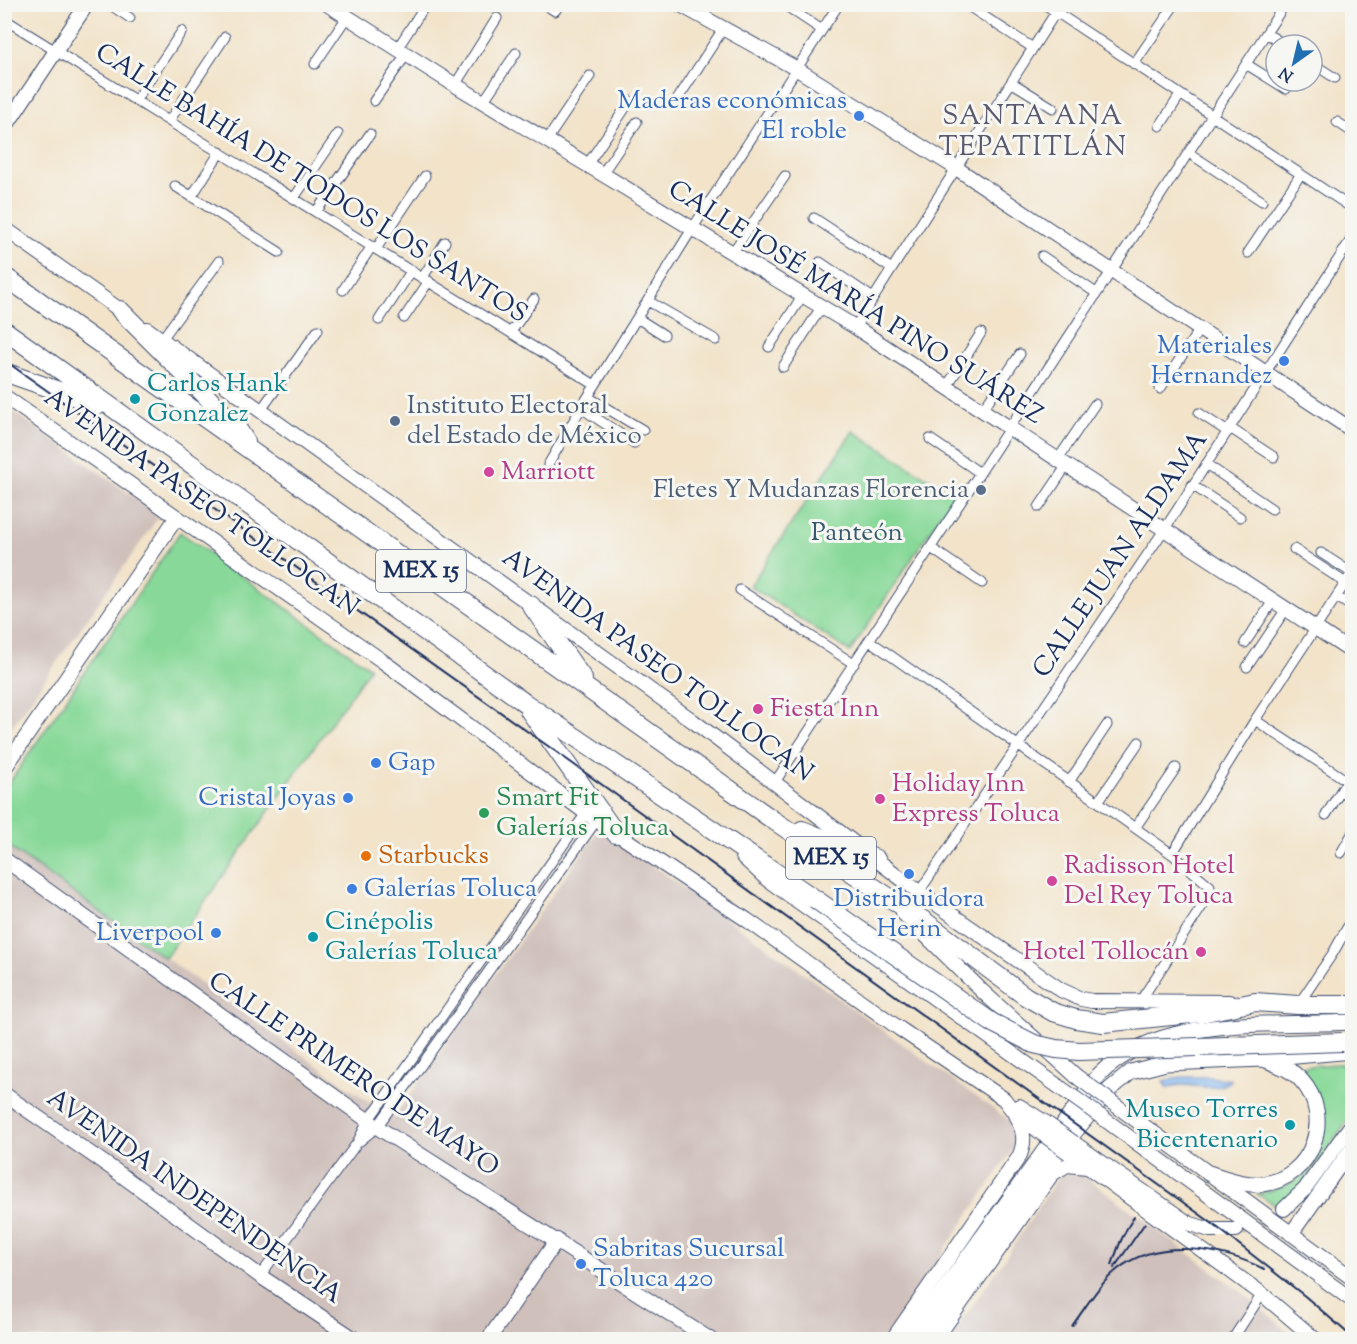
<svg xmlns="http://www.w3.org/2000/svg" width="1357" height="1344" font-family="'Sorts Mill Goudy',serif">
	<rect width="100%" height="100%" fill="#f6f6f2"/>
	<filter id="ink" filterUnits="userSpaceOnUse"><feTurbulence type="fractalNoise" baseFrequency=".0167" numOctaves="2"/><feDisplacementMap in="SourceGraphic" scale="12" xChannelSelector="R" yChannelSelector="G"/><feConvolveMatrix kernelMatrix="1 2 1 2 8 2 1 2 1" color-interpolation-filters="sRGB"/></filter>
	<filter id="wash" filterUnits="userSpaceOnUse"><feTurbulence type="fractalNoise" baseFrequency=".008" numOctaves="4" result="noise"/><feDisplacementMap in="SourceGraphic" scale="24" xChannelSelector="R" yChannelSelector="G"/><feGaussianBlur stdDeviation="1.35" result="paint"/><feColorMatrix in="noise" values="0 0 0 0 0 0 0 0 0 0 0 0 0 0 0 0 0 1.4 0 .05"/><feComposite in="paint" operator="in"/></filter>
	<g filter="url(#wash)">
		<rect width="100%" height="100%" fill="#f2e3c9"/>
		<!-- industrial -->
		<path fill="#cfc0bb" d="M5,406L160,515L5,736Z
			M600,828L1013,1123L1018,1137L1012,1151L884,1339H5L4,844L393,1119Z
			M1060,1174L1083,1175L1244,1294L1297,1339L948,1340L1000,1266Z"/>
		<!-- green -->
		<path fill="#88d999" stroke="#52847c" stroke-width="1.5" d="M853,431L954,495L850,652L750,586Z
			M180,532L370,668L165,958L5,844V789Z
			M1352,1063V1115L1297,1192L1277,1206L1257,1194C1292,1188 1319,1172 1322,1133C1323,1128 1324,1120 1323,1115C1317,1100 1302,1081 1293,1067Z"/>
		<!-- water -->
		<path fill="#84b6f0" stroke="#5072a7" stroke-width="1.5" d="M1181,1077H1209L1231,1080C1211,1097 1189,1078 1167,1088L1163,1081Z"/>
	</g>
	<g filter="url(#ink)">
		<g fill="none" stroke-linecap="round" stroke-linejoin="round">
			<!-- secondary-tunnel -->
			<path stroke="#c7bfb4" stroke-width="14" stroke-dasharray="14 7" stroke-linecap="butt" d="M1240,1229L1259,1222L1284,1209"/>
			<defs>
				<path id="street" d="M109,4L130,18
					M544,4L555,11L560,4
					M783,4L822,30
					M965,4L1033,48
					M1044,4L1352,208
					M4,19L595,385
					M1266,33L1285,45
					M397,49L426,4
					M1312,63L1335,78
					M315,64L347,17
					M1134,64L1175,4
					M1246,64L1286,89
					M1011,82L1053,108
					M455,85L497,18
					M136,100L182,31
					M677,100L723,29
					M374,101L406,55
					M483,102L516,53
					M169,121L225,37
					M1337,122L1352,132
					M1160,126L1180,95
					M547,140L590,76
					M1189,153L1262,201
					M587,165L630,101
					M602,174L637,122
					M175,186L279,252
					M192,196L220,152
					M294,198L338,134
					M316,212L370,134
					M814,218L892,269
					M376,249L425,176
					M732,253L785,176
					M1248,253L1301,174
					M1042,256L1096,293
					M820,262L873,298
					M423,277L445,242
					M343,290L372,246
					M648,301L716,340
					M404,318L429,281
					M637,318L664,335
					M379,320L412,270
					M855,327L1061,4
					M511,332L534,299
					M162,339L219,261
					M769,347L803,295
					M783,367L822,306
					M947,386L981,333
					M1160,389L1199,330
					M588,397L643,430
					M581,408L634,443
					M983,409L1020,354
					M261,410L318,330
					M1199,413L1228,432
					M1230,428L1274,457
					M930,439L980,473
					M1058,459L1095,404
					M1206,464L1272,509
					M548,465L581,408L692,229L839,4
					M1192,485L1240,517
					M1039,507L1067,465
					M931,548L982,583
					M1294,549L1346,583
					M1321,553L1352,573
					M740,590L854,664
					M1337,597L1352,607
					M870,641L1172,854L1210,886V894L1139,1003
					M1245,643L1273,601
					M1247,667L1286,609
					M1255,720L1352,784
					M775,782L980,473L1285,4
					M1069,782L1107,725
					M1098,802L1139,742
					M1326,815L1347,781
					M1135,828L1176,768
					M1341,853L1352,834
					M1172,854L1255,720L1352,573
					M919,892L1164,530L1352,238
					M1298,1005L1333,953L1352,919
					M360,1141L377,1127L597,820
					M260,1276L357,1143L368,1121L586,813
					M1232,1340L1262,1294"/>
				<path id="secondary" d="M327,4L442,77L855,327L1352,652
					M679,4L797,69L956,168L1352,430
					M4,129L87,4
					M4,228L127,315
					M147,329L693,721L919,892L1061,990L1081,999L1092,1001L1229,1002
					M4,396L381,660L586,813L747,920L900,1029L1004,1099L1013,1111L1040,1132
					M4,769L177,517
					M743,857L768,880L1065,1091
					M4,859L377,1127L711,1340
					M903,913L983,992L1076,1076
					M4,1094L113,1169L260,1276L356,1340
					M1110,1101L1352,1278
					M1019,1106L1046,1123
					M1100,1116L1352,1300
					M1074,1143L1188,1223L1210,1230H1236
					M1069,1153L1262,1294L1316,1340
					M1284,1209L1305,1189L1352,1124
					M1291,1234L1352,1148
					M488,1340L557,1240
					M892,1340L1019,1157C1026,1141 1024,1130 1015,1115
					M935,1340L1052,1174L1067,1165L1087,1167"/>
				<path id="primary" d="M1208,1173C1225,1178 1244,1186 1262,1184C1312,1179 1335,1117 1301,1080C1292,1070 1279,1065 1266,1060
					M908,1340L1099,1075C1159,1014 1273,1026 1352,1022
					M924,1340L1047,1166L1109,1090L1131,1072L1166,1063L1263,1059L1352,1051"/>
				<path id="highway" d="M4,276L773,820L923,920L1025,996L1053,1012L1076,1019L1103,1023L1201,1013L1255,1002L1298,1005H1352
					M120,310L235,425L246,442
					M4,330L525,703L815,899
					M4,372L99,405
					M531,605L583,679
					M529,710L616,834
					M802,830L876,859"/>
			</defs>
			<!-- street casing -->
			<use href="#street" stroke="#3b4a6e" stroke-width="11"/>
			<!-- secondary casing -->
			<use href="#secondary" stroke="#3b4a6e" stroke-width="16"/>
			<!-- primary casing -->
			<use href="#primary" stroke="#3b4a6e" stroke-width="17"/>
			<!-- highway casing -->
			<use href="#highway" stroke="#3b4a6e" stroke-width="20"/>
			<!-- street -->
			<use href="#street" stroke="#fff" stroke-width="9"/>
			<!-- secondary -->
			<use href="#secondary" stroke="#fff" stroke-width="14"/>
			<!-- primary -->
			<use href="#primary" stroke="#fff" stroke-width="15"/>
			<!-- highway -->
			<use href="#highway" stroke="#fff" stroke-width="18"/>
			<!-- rail -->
			<path stroke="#1b2f5e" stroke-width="2" d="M4,360L562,756L1209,1221L1306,1297L1352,1337
				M1112,1265C1118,1247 1123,1233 1134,1217
				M1114,1268L1145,1223
				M1072,1326C1086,1307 1099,1284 1118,1269C1158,1237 1222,1248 1264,1269"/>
			<defs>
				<path id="secondary-bridge" d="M1076,1076L1110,1101
					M1065,1091L1100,1116
					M1046,1123L1074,1143
					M1040,1132L1069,1153"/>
				<path id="highway-bridge" d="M815,899L991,1022L1034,1044L1056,1049L1079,1051L1342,1042"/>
			</defs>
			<!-- secondary-bridge casing -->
			<use href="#secondary-bridge" stroke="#3b4a6e" stroke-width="16" stroke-linecap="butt"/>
			<!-- highway-bridge casing -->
			<use href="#highway-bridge" stroke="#3b4a6e" stroke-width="20" stroke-linecap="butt"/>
			<!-- secondary-bridge -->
			<use href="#secondary-bridge" stroke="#fff" stroke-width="14"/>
			<!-- highway-bridge -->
			<use href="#highway-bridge" stroke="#fff" stroke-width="18"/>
		</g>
	</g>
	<!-- markers -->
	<g fill="#3f7fe0" stroke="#f6f6f2" stroke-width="2">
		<circle cx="859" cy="116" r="6"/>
		<circle cx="1284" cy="361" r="6"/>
		<circle cx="376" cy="763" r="6"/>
		<circle cx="348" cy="798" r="6"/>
		<circle cx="909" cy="874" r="6"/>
		<circle cx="352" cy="889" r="6"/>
		<circle cx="216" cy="933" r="6"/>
		<circle cx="581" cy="1264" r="6"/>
	</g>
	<g fill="#0f9aa8" stroke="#f6f6f2" stroke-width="2">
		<circle cx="135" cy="399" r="6"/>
		<circle cx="313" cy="937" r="6"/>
		<circle cx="1290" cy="1125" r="6"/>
	</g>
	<g fill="#5c6f8a" stroke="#f6f6f2" stroke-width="2">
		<circle cx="395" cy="421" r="6"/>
		<circle cx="981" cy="490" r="6"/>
	</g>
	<g fill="#d1479c" stroke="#f6f6f2" stroke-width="2">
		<circle cx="489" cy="472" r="6"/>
		<circle cx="758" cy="709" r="6"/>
		<circle cx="880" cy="799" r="6"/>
		<circle cx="1052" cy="881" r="6"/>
		<circle cx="1201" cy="952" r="6"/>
	</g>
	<circle fill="#2e9e5b" stroke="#f6f6f2" stroke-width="2" cx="484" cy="813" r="6"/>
	<circle fill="#e8710a" stroke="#f6f6f2" stroke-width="2" cx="366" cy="856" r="6"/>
	<g text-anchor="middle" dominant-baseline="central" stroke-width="6" stroke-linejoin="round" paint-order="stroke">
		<!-- shield labels -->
		<g fill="#f6f6f2" stroke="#5d6b8a" stroke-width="1.5">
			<rect x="376" y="550" width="90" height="42" rx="4.5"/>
			<rect x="786" y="837" width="90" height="42" rx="4.5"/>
		</g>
		<g font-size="24" font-weight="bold" fill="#1b2f5e">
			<text x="421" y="571">MEX 15</text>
			<text x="831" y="858">MEX 15</text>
		</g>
		<!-- shop labels -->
		<g font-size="26" fill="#366cbe" stroke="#f6f6f2" text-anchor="end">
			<text x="847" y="101">Maderas económicas<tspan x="847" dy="30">El roble</tspan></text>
			<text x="1272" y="346">Materiales<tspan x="1272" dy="30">Hernandez</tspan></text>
			<text x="388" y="763" text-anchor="start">Gap</text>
			<text x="336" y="798">Cristal Joyas</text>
			<text x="364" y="889" text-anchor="start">Galerías Toluca</text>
			<text x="909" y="899" text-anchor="middle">Distribuidora<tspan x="909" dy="30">Herin</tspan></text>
			<text x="204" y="933">Liverpool</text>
			<text x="593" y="1249" text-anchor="start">Sabritas Sucursal<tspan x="593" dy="30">Toluca 420</tspan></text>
		</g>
		<!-- street labels -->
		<g font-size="26" fill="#1b2f5e" stroke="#f6f6f2">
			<text transform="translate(311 184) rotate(32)">CALLE BAHÍA DE TODOS LOS SANTOS</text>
			<text transform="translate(855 303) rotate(32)">CALLE JOSÉ MARÍA PINO SUÁREZ</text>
			<text transform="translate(201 503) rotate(35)">AVENIDA PASEO TOLLOCAN</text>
			<text transform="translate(1121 555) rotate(-56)">CALLE JUAN ALDAMA</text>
			<text transform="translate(657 666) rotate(36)">AVENIDA PASEO TOLLOCAN</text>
			<text transform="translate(353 1075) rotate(34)">CALLE PRIMERO DE MAYO</text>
			<text transform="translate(194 1197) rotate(35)">AVENIDA INDEPENDENCIA</text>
		</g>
		<!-- culture labels -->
		<g font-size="26" fill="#0d838f" stroke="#f6f6f2" text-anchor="start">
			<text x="147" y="384">Carlos Hank<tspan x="147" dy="30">Gonzalez</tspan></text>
			<text x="325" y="922">Cinépolis<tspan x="325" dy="30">Galerías Toluca</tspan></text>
			<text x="1278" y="1110" text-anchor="end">Museo Torres<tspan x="1278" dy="30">Bicentenario</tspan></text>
		</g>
		<!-- service labels -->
		<g font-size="26" fill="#4e5e75" stroke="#f6f6f2" text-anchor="start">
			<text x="407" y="406">Instituto Electoral<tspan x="407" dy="30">del Estado de México</tspan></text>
			<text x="969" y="490" text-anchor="end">Fletes Y Mudanzas Florencia</text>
		</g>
		<!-- hotel labels -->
		<g font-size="26" fill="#b23c85" stroke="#f6f6f2" text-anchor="start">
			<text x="501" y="472">Marriott</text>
			<text x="770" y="709">Fiesta Inn</text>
			<text x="892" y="784">Holiday Inn<tspan x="892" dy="30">Express Toluca</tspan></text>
			<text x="1064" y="866">Radisson Hotel<tspan x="1064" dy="30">Del Rey Toluca</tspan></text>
			<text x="1189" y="952" text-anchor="end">Hotel Tollocán</text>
		</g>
		<!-- park labels -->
		<g font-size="26" fill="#365a6d" stroke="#f6f6f2">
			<text x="857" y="533">Panteón</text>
		</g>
		<!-- leisure labels -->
		<g font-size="26" fill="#27864d" stroke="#f6f6f2" text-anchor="start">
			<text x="496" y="798">Smart Fit<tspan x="496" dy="30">Galerías Toluca</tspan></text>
		</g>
		<!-- food labels -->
		<g font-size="26" fill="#c56008" stroke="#f6f6f2" text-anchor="start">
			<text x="378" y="856">Starbucks</text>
		</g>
		<!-- neighbourhood labels -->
		<g font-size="27" letter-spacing="1.5" fill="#5a596e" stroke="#f6f6f2">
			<text x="1033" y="117">SANTA ANA<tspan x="1033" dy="31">TEPATITLÁN</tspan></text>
		</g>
	</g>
	<!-- margin -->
	<rect width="1357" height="1344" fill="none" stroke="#f6f6f2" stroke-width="24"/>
	<!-- north arrow -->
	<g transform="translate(1294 63) rotate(214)"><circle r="28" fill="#f6f6f2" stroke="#9ea6b7" stroke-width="1.5"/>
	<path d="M0-4.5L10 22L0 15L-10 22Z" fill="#1f6fb2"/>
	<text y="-9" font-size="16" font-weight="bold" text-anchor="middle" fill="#1b2f5e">N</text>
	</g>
</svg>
